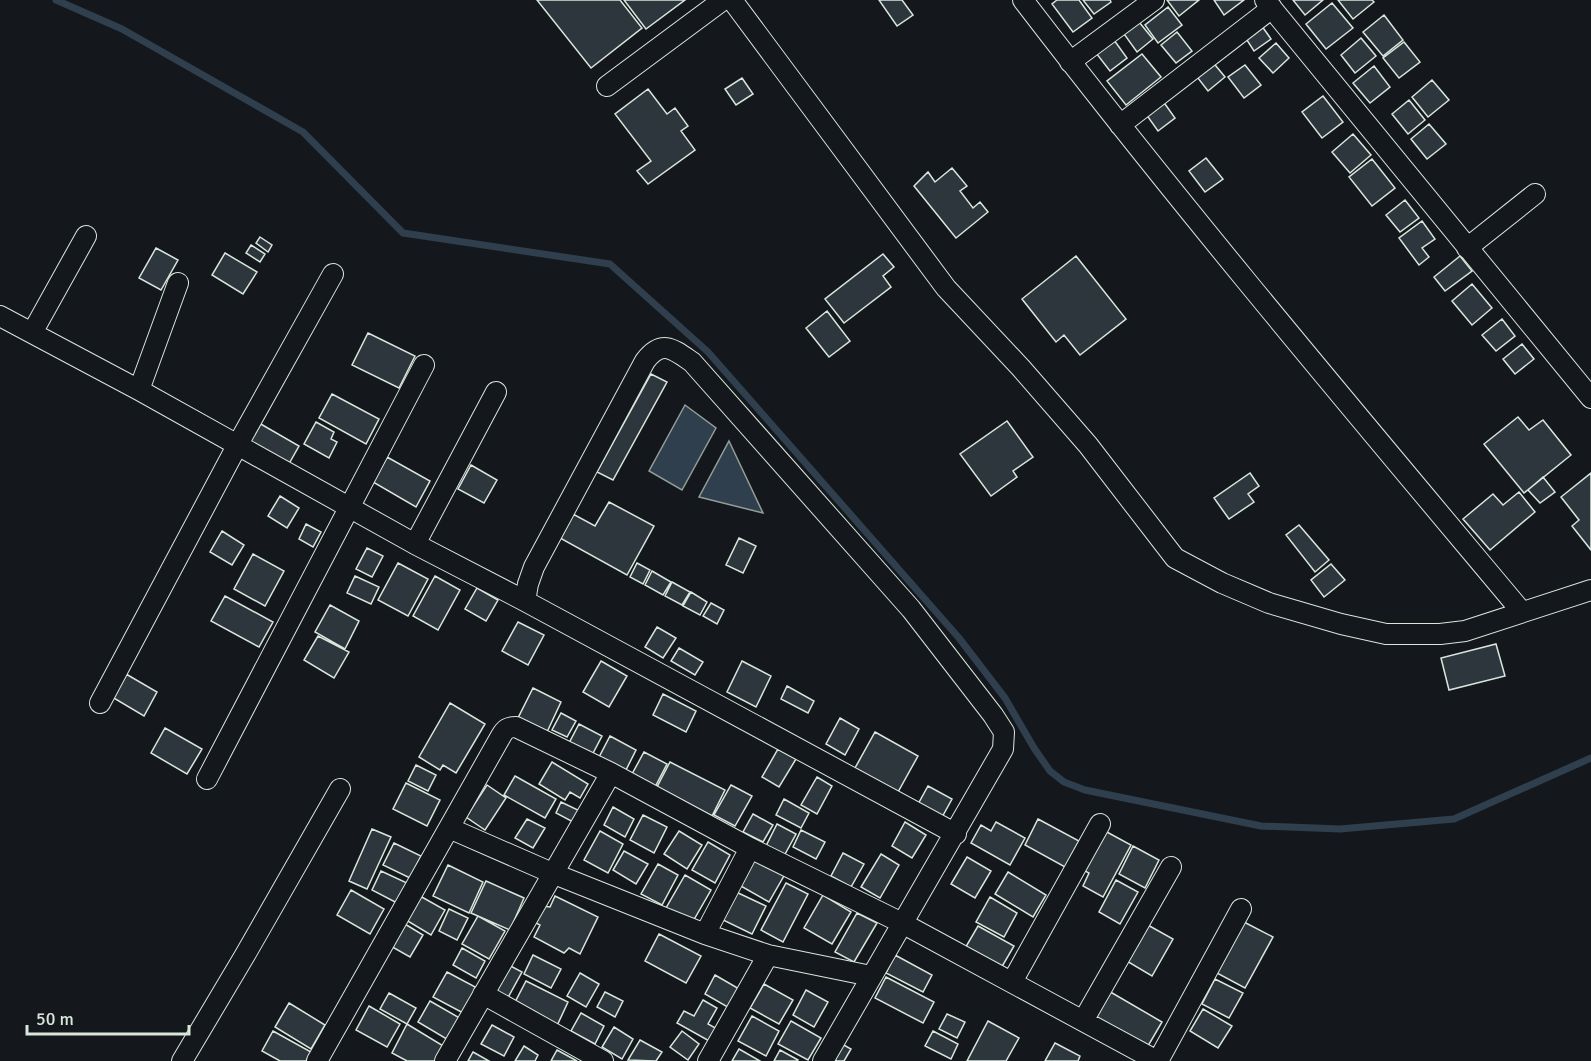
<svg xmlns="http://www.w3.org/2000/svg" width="1591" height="1061" font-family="Signika,sans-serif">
	<rect width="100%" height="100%" fill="#14181c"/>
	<!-- water -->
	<path fill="#2f3f4d" stroke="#939e99" stroke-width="1.5" d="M685,405L716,428L682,490L649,471Z
		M729,441L763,513L699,497Z"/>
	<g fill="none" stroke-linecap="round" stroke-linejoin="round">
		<!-- stream -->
		<path stroke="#2f3f4d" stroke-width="7" d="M56,0L122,29L303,132L403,233L610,264L708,352L959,638L1005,698L1034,748L1050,771L1064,782L1085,790L1261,826L1340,829L1454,819L1591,758"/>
	</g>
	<!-- building -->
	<path fill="#2c363c" stroke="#d8e6dc" stroke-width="1.5" d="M537,0H620L642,28L591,68Z
		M624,0H685L646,29Z
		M879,0H902L913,15L897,26Z
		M1057,0H1079L1092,18L1073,32L1052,4Z
		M1083,0H1110L1111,2L1094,14Z
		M1167,0H1199L1179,16Z
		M1214,0H1244L1224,15Z
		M1293,0H1323L1305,15Z
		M1338,0H1372L1374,2L1353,19Z
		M1332,3L1353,28L1326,49L1306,24Z
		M1168,7L1182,25L1158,43L1145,25Z
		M1384,15L1403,40L1383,56L1363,32Z
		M1139,22L1153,39L1137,52L1124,34Z
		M1259,22L1271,39L1254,51L1243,34Z
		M1177,32L1192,51L1176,63L1161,45Z
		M1361,38L1376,56L1355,73L1341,55Z
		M1114,40L1127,58L1110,71L1096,53Z
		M1404,42L1420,62L1399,78L1383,58Z
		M1276,43L1289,58L1273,73L1259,58Z
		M1142,54L1161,77L1126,105L1107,81Z
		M1211,60L1225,77L1208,91L1194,73Z
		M1245,65L1261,85L1244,98L1228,77Z
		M1374,66L1390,87L1370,103L1353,83Z
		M742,78L753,94L736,105L725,89Z
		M1432,80L1449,100L1428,117L1412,97Z
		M648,89L667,114L675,108L688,126L681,131L695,150L648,184L637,171L651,161L615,114Z
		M1323,96L1343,122L1322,138L1302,112Z
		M1160,97L1175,118L1158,131L1143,110Z
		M1409,100L1425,120L1408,134L1392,114Z
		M1429,124L1446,144L1427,159L1411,139Z
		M1353,134L1371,155L1350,173L1332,152Z
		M1206,158L1223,179L1205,192L1189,171Z
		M1372,159L1395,188L1372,206L1349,177Z
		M952,168L967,186L960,191L973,208L980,202L988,212L956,238L914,186L928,172L935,182Z
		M1405,200L1419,218L1400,232L1386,215Z
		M1422,221L1435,239L1422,248L1429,257L1419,265L1399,238Z
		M260,237L272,245L268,252L256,243Z
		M251,245L265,254L260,262L246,253Z
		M156,248L178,260L161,290L139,278Z
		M225,253L257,272L243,294L212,275Z
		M883,254L894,267L883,276L891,287L844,323L825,299Z
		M1076,256L1126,319L1080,355L1064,335L1056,342L1022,299Z
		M1460,256L1472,271L1445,291L1434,277Z
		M1472,284L1492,308L1472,325L1452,301Z
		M827,311L850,341L829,357L806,328Z
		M1502,319L1515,336L1496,351L1482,335Z
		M368,333L415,356L399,388L352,365Z
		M1522,344L1534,359L1515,374L1503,359Z
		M651,374L667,382L613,480L597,472Z
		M332,394L379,419L366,444L319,418Z
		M1518,417L1529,430L1543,420L1571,455L1524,493L1484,444Z
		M1007,421L1033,457L1013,471L1017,477L991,496L960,454Z
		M316,422L334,432L331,439L337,442L329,458L304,444Z
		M259,423L299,446L286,469L246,445Z
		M387,457L430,481L416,507L373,482Z
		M471,465L497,480L484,503L458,489Z
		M1250,473L1259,486L1248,494L1254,502L1229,519L1214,498Z
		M1591,473V550L1572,526L1579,520L1561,497Z
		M1543,477L1555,492L1540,503L1528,490Z
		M1519,492L1535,512L1490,550L1463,519L1493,494L1503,505Z
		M280,496L299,508L287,528L268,516Z
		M609,502L654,526L627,575L560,538L573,514L595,526Z
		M306,524L321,532L313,547L299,539Z
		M1299,525L1329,560L1315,572L1286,535Z
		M222,531L244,545L232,565L210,552Z
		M739,538L756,546L743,573L726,565Z
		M367,548L383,556L372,577L356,569Z
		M253,554L284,571L265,606L234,589Z
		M398,563L428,579L408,616L378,600Z
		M637,563L650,570L643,584L630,577Z
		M1331,564L1345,580L1324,597L1311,580Z
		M652,571L671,582L663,595L645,585Z
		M355,576L379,587L371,604L347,593Z
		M435,576L460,590L438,630L413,616Z
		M672,582L690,592L682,605L665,596Z
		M477,588L498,600L486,621L465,609Z
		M691,592L707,602L700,615L683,606Z
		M225,596L273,622L259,647L211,621Z
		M711,603L724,610L717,624L703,616Z
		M330,605L359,621L345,649L315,632Z
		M518,622L544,635L528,665L502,651Z
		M657,627L676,638L663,658L645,647Z
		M318,636L349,652L334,678L304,660Z
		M1496,644L1505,676L1449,690L1441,658Z
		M679,648L703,662L695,675L671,661Z
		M601,661L627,676L609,707L583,692Z
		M742,661L771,676L756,707L727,692Z
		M126,674L157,692L144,716L112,697Z
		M787,686L814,701L808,713L781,699Z
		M533,688L561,702L547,732L518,718Z
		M663,694L696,711L686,732L653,715Z
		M450,703L485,724L456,773L443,765L440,770L419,757Z
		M561,713L576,721L567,737L552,730Z
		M840,718L859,729L845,755L826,744Z
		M579,724L602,736L591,757L568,745Z
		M165,728L202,749L187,774L151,753Z
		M875,732L918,756L898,792L855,768Z
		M610,736L636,750L623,776L596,763Z
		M778,749L796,759L779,787L762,777Z
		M644,752L667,764L655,787L632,774Z
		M552,762L588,784L580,798L570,792L565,800L539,784Z
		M670,762L725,790L712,816L657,787Z
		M416,765L436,775L428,791L408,781Z
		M515,776L556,799L545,818L504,795Z
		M817,777L832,786L817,814L801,805Z
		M406,783L440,800L427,826L393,809Z
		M487,785L506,798L485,830L466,817Z
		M731,785L752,796L735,826L714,815Z
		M928,786L952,799L941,819L917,806Z
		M784,799L809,813L801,828L776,815Z
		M561,802L580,811L575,823L556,813Z
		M613,807L634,819L625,837L604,825Z
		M753,814L773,825L763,842L743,832Z
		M643,815L667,827L654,853L630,840Z
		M527,819L545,828L533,848L515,838Z
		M1038,819L1079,841L1065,867L1025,845Z
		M905,822L926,835L912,858L892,846Z
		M996,822L1025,838L1010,865L971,843L981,825L991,831Z
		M777,824L796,834L784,856L766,846Z
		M372,829L391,837L367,889L349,881Z
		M801,830L825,842L816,859L793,847Z
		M600,831L623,844L608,873L584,860Z
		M679,831L702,845L687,869L664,854Z
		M1105,831L1131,845L1103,897L1083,886L1089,873L1085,871Z
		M708,842L730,855L715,883L692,870Z
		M394,843L421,856L410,878L383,865Z
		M1133,846L1159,860L1145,888L1119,874Z
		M624,851L648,864L636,884L613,870Z
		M843,853L864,864L851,887L831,876Z
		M881,854L899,865L880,898L861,887Z
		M755,857L785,874L769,902L739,885Z
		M967,857L991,871L975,898L951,884Z
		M658,864L678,875L662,905L641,894Z
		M448,865L483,882L469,913L433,896Z
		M381,871L407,883L397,903L372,890Z
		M1008,872L1046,895L1033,917L995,894Z
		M685,875L711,890L692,923L666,908Z
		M1116,880L1138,892L1120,924L1099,912Z
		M486,881L524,898L510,930L471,913Z
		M786,883L808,894L783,942L761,930Z
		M351,890L384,909L370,934L337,915Z
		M734,891L766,906L752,934L721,919Z
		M823,895L851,912L832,944L804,928Z
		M420,896L445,910L431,935L406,920Z
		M555,896L598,917L580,954L569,948L564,953L534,937L540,925L534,922L542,906L550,907Z
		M990,897L1017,913L1004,937L976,922Z
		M449,909L468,918L457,940L439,931Z
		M857,913L877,923L854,962L835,952Z
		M478,916L505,931L489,959L462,944Z
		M400,921L423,935L410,957L387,944Z
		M1242,921L1273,937L1245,988L1215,972Z
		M1146,924L1173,939L1152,976L1125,960Z
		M978,926L1014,946L1000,970L964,950Z
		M659,934L701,956L686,983L645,961Z
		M462,948L485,961L476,978L453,965Z
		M533,955L561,969L551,988L524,974Z
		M895,955L932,975L923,992L886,973Z
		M503,962L522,972L505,1003L486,993Z
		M447,972L479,989L465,1014L433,997Z
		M580,973L599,984L586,1007L567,996Z
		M715,975L741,990L731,1009L705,994Z
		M886,977L934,1002L923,1023L875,998Z
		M1215,979L1243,993L1229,1018L1202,1004Z
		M526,981L568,1002L555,1030L512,1008Z
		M764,984L793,1000L779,1024L750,1008Z
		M806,990L828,1002L814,1027L793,1015Z
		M1107,990L1162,1022L1148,1046L1093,1015Z
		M605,992L623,1001L615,1017L597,1007Z
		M389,993L416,1008L407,1024L380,1009Z
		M703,1000L717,1008L708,1024L719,1030L711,1042L677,1023L684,1011L694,1016Z
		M430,1001L463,1020L450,1041L418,1022Z
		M289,1003L325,1025L311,1049L275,1027Z
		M369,1006L400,1024L387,1047L356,1030Z
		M1203,1009L1232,1026L1218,1048L1190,1031Z
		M581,1013L604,1026L595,1044L571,1031Z
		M947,1014L965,1022L957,1038L939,1029Z
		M752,1016L779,1031L766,1056L738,1041Z
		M791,1021L821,1038L808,1060L778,1044Z
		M988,1021L1019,1038L1006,1061H967Z
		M407,1024L445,1047L438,1061H407L392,1053Z
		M492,1025L514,1037L504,1056L481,1044Z
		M614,1027L633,1039L622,1059L602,1047Z
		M273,1031L311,1052L306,1061H280L262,1051Z
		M682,1031L699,1044L688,1060L670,1047Z
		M933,1031L958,1044L951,1059L925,1046Z
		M640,1040L662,1052L656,1061L628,1060Z
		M1055,1043L1080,1056L1078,1061H1045Z
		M842,1044L851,1049L844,1061H837L834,1059Z
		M524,1046L538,1055L535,1061H515Z
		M739,1049L760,1061H732Z
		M557,1050L577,1061H551Z
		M780,1050L798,1060L797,1061H774Z
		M473,1052L489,1061H468Z"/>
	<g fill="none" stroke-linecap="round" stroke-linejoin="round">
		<defs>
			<path id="street" d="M732,0L946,288L1021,368L1088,445L1175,558L1222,583L1269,603L1341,624L1386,634H1440L1465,631L1591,590
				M1023,0C1183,209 1353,410 1522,612
				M1265,0L1591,398
				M1070,62L1154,0
				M607,86L723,0
				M1120,125L1272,8
				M1467,248L1535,194
				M0,316L139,390L415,544L525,601L956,834
				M32,333L86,236
				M139,390L178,283
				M415,544L496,392
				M525,601L528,584L534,567L645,361C662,339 673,349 692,362L911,609L993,715L1004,732L1003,749L823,1061
				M100,703L238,444L333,274
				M207,779L424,365
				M449,828L552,873L705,934L768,955L871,976
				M705,934L750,848
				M1012,982L1100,824
				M483,994L603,1061
				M1083,1021L1171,867
				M182,1061L245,955L340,789
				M317,1061L501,736C505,729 508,727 516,727L611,773L750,848L902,923L1157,1061
				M445,1061L611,773
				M708,1061L768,955
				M1158,1061L1241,909"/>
		</defs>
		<!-- street casing -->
		<use href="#street" stroke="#d8e6dc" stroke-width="22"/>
		<!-- street -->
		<use href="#street" stroke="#14181c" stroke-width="20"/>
	</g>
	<!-- scale -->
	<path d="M27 1025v9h162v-9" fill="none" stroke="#d8e6dc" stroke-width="3"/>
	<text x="36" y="1025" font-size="18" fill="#d8e6dc" stroke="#14181c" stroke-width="4.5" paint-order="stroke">50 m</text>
</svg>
